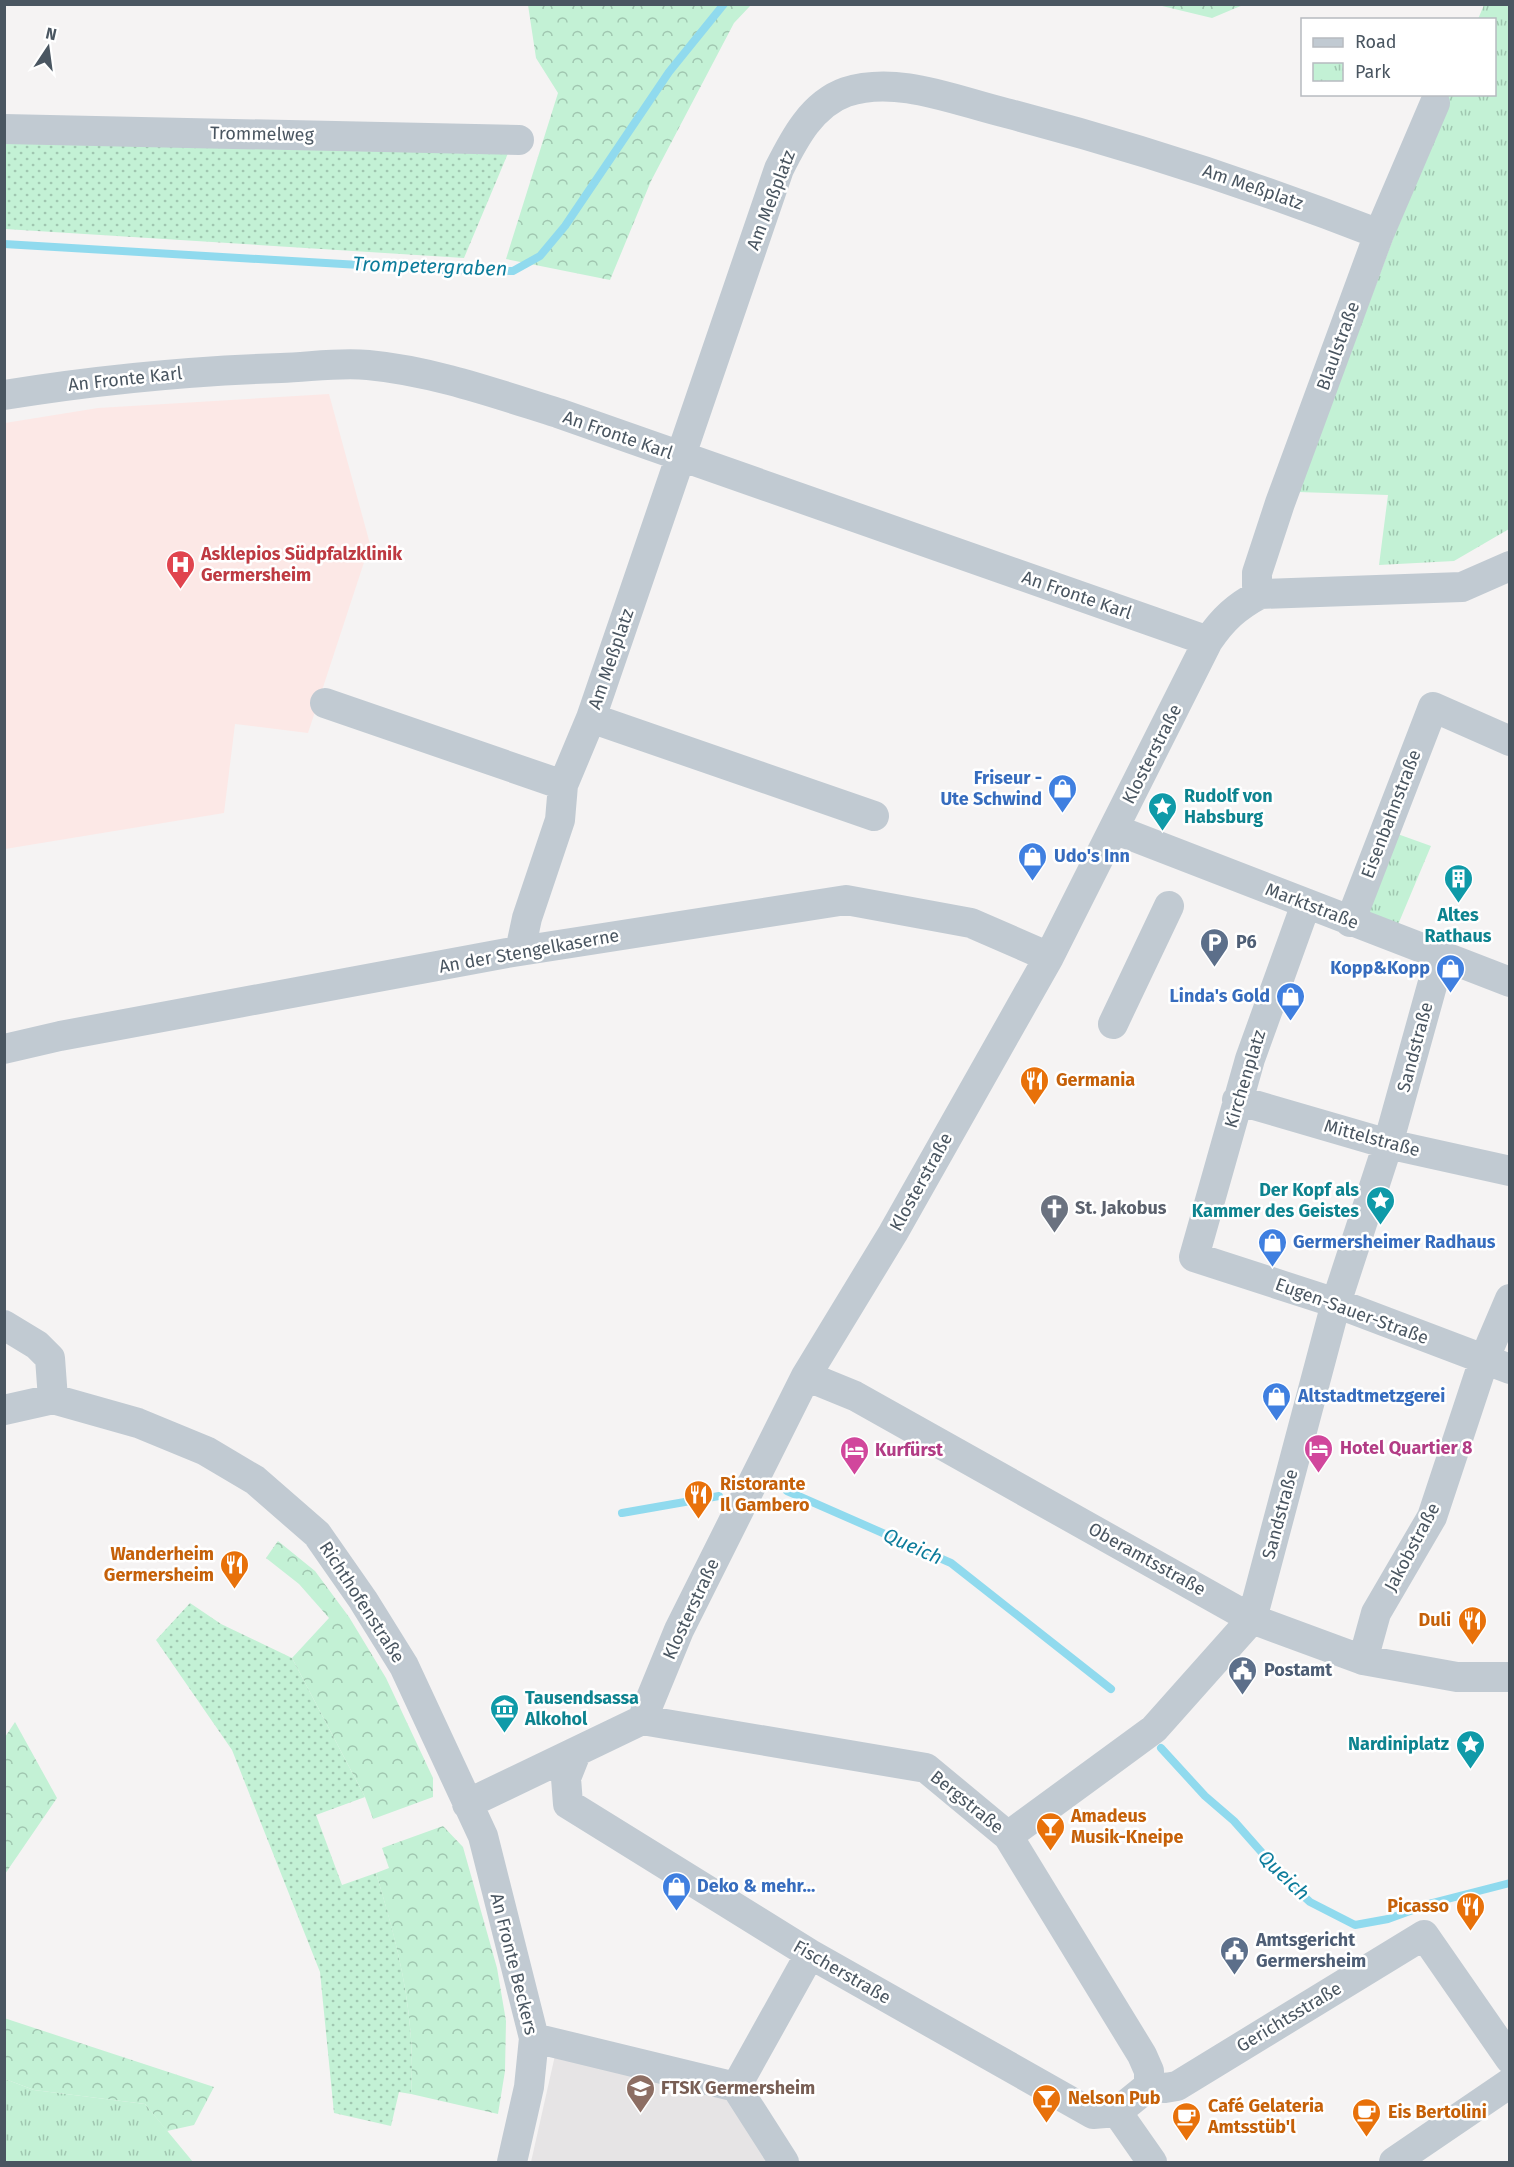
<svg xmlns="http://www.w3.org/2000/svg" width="1514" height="2167" font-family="'Fira Sans',sans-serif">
	<defs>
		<pattern id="grass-dots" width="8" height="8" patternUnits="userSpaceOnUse" patternTransform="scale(1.5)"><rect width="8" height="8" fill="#c3f1d5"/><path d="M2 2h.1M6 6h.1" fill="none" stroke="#a0c6b0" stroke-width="1.8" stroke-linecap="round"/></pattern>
		<pattern id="forest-crowns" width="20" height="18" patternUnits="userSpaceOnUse" patternTransform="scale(1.5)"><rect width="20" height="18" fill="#c3f1d5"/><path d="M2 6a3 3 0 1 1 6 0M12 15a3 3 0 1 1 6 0" fill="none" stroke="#a0c6b0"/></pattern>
		<pattern id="park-tufts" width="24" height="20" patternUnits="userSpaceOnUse" patternTransform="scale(1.5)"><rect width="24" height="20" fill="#c3f1d5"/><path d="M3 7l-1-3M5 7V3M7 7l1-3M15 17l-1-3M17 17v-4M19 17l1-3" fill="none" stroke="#a0c6b0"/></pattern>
	</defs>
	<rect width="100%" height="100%" fill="#f5f3f3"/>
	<!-- education -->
	<path fill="#e6e4e5" d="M556,2051L720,2091L756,2137L772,2162H531Z"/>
	<!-- medical -->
	<path fill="#fce8e6" d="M329,394L370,544L308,733L235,724L224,813L5,849V423L98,408Z"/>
	<!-- grass -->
	<path fill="url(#grass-dots)" d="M4,135L511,146L464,258L5,229Z
		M190,1603L221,1624L292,1658L365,1797L316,1815L342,1885L376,1873C399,1948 416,2015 411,2094L399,2092L391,2126L334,2113L320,1972L232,1750L156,1640Z"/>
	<!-- forest -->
	<path fill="url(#forest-crowns)" d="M528,5H751L734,23L651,181L610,280L506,259L558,93L536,58Z
		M1158,5H1243L1212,18Z
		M278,1541L315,1571L349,1617L386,1678L433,1778V1797L373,1819L365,1797L292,1658L329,1618L299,1584L266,1558Z
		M15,1722L57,1798L5,1874V1737Z
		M443,1826L463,1847L497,1968L506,2021L505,2071L498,2114L411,2094C416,2015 399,1949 376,1873L389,1868L382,1848Z
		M4,2018L214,2087L194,2125L167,2131L145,2104L34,2090L5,2079Z"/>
	<!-- park -->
	<path fill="url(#park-tufts)" d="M1484,5H1509V529L1454,561L1379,565L1388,495L1298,492L1447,95L1494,94V20L1478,19Z
		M1392,832L1431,846L1397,927L1359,912Z
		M5,2079L34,2090L145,2104L193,2162H5Z"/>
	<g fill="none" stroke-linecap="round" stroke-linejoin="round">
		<!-- stream -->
		<path stroke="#90daee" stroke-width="8" d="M4,244L444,270L513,271L540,256L565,226L669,72L724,4
			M787,1491L951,1563L1111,1689
			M622,1513L719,1496
			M1161,1748L1205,1796L1234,1821L1287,1881L1310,1902L1355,1925L1388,1919L1432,1903L1510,1883"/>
		<!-- minor -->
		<path stroke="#c1cad2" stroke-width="30" d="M4,129L519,140
			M4,395C97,380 188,371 281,368C310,367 340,362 368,365C433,371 497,394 558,413L1208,641
			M1260,594L1257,586V573L1280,503L1379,234L1435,103
			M325,703L563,785
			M591,718L874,816
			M1114,829L1510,982
			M1306,904L1250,1059L1194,1257L1336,1303L1510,1369
			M1350,922L1433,707L1510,741
			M520,951L527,918L560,820L563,785L591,718L779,169C794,139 812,104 846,92C897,75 956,101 1006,113C1133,146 1256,186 1379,234
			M1113,1024L1169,906
			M4,1049L60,1036L507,953L846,900L971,923L1049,957
			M1237,1100L1388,1144L1510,1171
			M4,1325L37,1345L50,1358L53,1399
			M806,1376L855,1396L1252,1619L1363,1660L1457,1677H1510
			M4,1410L53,1399L138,1423L206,1451L255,1480L317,1534L363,1600L404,1666L483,1836L534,2038L529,2087L512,2162
			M1363,1660L1376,1613L1432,1517L1484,1360L1510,1299
			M642,1720L926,1768L1008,1836L1142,2055L1149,2071V2086
			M576,1753L566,1778L568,1804L810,1954L1093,2114L1117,2112L1149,2086
			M467,1804L642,1720L679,1630L806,1376L893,1233L1049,957L1208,641C1223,619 1236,607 1260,594L1462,587L1510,566
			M1008,1836L1154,1729L1252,1619L1336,1303L1388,1144L1440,957
			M534,2038L736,2087L784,2162
			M1149,2086L1165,2088L1177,2086L1424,1935L1510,2059
			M736,2087L810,1954
			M1117,2112L1152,2162
			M1394,2162L1510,2083"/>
	</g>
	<!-- icons -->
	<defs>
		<symbol id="hospital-pin" viewBox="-11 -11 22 30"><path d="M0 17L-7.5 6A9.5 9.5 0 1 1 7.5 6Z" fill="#e0444e" stroke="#fff"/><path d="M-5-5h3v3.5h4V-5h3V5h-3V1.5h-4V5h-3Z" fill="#fff"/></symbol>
		<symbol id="shop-pin" viewBox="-11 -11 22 30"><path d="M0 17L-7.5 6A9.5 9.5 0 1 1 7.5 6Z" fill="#3f7fe0" stroke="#fff"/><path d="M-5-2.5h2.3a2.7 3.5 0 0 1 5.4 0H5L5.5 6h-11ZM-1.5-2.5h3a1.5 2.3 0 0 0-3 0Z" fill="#fff"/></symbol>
		<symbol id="sight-pin" viewBox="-11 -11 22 30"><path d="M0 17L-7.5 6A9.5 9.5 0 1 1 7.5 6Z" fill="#0f9aa8" stroke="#fff"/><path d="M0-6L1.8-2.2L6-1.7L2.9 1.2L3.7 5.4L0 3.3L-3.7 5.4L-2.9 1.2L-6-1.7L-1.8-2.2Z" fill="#fff"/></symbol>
		<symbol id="building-pin" viewBox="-11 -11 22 30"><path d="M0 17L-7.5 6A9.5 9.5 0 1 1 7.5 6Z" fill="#0f9aa8" stroke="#fff"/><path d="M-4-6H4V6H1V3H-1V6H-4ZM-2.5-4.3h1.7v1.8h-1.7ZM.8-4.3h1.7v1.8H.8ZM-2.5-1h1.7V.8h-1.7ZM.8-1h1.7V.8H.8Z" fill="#fff"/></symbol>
		<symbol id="parking-pin" viewBox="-11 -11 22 30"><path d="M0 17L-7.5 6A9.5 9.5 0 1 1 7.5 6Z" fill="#5c6f8a" stroke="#fff"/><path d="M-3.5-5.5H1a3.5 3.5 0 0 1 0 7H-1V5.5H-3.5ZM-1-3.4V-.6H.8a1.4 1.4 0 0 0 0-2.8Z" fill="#fff"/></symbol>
		<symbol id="restaurant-pin" viewBox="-11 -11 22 30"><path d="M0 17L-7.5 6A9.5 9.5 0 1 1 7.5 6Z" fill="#e8710a" stroke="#fff"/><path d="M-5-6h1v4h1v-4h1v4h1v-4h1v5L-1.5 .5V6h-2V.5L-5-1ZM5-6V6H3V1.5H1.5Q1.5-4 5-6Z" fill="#fff"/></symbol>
		<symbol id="church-pin" viewBox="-11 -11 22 30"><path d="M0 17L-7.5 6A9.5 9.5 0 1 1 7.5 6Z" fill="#6b7280" stroke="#fff"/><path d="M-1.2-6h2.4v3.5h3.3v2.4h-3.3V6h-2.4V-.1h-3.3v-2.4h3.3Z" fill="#fff"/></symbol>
		<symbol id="hotel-pin" viewBox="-11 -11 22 30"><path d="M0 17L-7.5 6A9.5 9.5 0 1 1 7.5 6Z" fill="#d1479c" stroke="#fff"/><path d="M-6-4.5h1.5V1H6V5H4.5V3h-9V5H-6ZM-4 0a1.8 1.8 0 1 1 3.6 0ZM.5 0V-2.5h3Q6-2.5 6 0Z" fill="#fff"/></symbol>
		<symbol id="civic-pin" viewBox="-11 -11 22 30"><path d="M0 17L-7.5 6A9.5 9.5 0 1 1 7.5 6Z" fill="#5c6f8a" stroke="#fff"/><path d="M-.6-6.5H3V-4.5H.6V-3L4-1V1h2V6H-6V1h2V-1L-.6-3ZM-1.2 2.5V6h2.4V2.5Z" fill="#fff"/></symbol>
		<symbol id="museum-pin" viewBox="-11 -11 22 30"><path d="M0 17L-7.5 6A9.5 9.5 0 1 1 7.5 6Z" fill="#0f9aa8" stroke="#fff"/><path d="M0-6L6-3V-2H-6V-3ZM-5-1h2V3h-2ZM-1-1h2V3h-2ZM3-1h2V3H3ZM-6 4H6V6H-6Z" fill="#fff"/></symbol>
		<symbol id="bar-pin" viewBox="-11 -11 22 30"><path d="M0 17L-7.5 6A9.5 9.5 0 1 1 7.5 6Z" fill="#e8710a" stroke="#fff"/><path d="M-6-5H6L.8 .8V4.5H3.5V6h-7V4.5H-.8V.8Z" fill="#fff"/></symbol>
		<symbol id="university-pin" viewBox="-11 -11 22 30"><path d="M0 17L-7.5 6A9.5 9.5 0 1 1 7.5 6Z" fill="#8d6e63" stroke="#fff"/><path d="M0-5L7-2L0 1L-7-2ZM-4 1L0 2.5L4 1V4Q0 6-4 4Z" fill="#fff"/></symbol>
		<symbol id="cafe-pin" viewBox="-11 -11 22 30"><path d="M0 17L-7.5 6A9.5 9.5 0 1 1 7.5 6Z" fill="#e8710a" stroke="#fff"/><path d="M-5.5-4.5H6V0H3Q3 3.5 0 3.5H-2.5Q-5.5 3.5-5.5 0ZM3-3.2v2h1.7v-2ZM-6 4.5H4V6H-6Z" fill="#fff"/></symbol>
	</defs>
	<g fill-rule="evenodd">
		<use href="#hospital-pin" x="164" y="548" width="33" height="45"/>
		<use href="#shop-pin" x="1046" y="772" width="33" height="45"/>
		<use href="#sight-pin" x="1146" y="790" width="33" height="45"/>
		<use href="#shop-pin" x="1016" y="840" width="33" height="45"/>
		<use href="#building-pin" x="1442" y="862" width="33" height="45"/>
		<use href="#parking-pin" x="1198" y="926" width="33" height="45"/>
		<use href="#shop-pin" x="1434" y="952" width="33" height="45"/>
		<use href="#shop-pin" x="1274" y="980" width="33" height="45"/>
		<use href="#restaurant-pin" x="1018" y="1064" width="33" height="45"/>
		<use href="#sight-pin" x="1364" y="1184" width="33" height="45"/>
		<use href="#church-pin" x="1038" y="1192" width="33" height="45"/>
		<use href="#shop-pin" x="1256" y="1226" width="33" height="45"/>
		<use href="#shop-pin" x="1260" y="1380" width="33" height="45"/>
		<use href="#hotel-pin" x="1302" y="1432" width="33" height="45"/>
		<use href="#hotel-pin" x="838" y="1434" width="33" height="45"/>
		<use href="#restaurant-pin" x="682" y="1478" width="33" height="45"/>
		<use href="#restaurant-pin" x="218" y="1548" width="33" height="45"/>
		<use href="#restaurant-pin" x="1456" y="1604" width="33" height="45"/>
		<use href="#civic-pin" x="1226" y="1654" width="33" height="45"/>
		<use href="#museum-pin" x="488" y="1692" width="33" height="45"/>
		<use href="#sight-pin" x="1454" y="1728" width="33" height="45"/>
		<use href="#bar-pin" x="1034" y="1810" width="33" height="45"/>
		<use href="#shop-pin" x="660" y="1870" width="33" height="45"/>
		<use href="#restaurant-pin" x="1454" y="1890" width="33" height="45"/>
		<use href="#civic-pin" x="1218" y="1934" width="33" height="45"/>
		<use href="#university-pin" x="624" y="2072" width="33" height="45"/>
		<use href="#bar-pin" x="1030" y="2082" width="33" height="45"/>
		<use href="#cafe-pin" x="1350" y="2096" width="33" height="45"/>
		<use href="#cafe-pin" x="1170" y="2100" width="33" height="45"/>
	</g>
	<g text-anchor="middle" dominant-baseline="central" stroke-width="5" stroke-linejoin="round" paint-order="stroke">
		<!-- street labels -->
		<g font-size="18" fill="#4a5661" stroke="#fff">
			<text transform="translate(262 134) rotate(1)">Trommelweg</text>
			<text transform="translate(1253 187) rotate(19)">Am Meßplatz</text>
			<text transform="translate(771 200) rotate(-69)">Am Meßplatz</text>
			<text transform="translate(1338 346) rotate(-70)">Blaulstraße</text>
			<text transform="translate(125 379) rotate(-6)">An Fronte Karl</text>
			<text transform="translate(618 435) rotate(19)">An Fronte Karl</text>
			<text transform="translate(1077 595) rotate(19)">An Fronte Karl</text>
			<text transform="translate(611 659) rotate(-71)">Am Meßplatz</text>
			<text transform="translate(1152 754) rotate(-63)">Klosterstraße</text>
			<text transform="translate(1391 814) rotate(-69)">Eisenbahnstraße</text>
			<text transform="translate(1312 906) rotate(21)">Marktstraße</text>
			<text transform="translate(529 951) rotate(-10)">An der Stengelkaserne</text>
			<text transform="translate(1415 1047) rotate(-75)">Sandstraße</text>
			<text transform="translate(1245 1079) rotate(-73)">Kirchenplatz</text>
			<text transform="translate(1372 1138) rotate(15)">Mittelstraße</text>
			<text transform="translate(921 1182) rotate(-61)">Klosterstraße</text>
			<text transform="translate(1352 1311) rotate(20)">Eugen-Sauer-Straße</text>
			<text transform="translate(1280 1514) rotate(-75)">Sandstraße</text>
			<text transform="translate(1412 1547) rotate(-62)">Jakobstraße</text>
			<text transform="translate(1147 1559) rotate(29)">Oberamtsstraße</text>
			<text transform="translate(362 1602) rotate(57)">Richthofenstraße</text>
			<text transform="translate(691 1609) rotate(-65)">Klosterstraße</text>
			<text transform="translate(967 1802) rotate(39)">Bergstraße</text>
			<text transform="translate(514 1964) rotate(76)">An Fronte Beckers</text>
			<text transform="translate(842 1972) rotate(30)">Fischerstraße</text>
			<text transform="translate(1289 2017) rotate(-31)">Gerichtsstraße</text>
		</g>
		<!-- health labels -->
		<g font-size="18" font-weight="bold" fill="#be3a42" stroke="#fff" text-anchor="start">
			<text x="201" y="554">Asklepios Südpfalzklinik<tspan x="201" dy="21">Germersheim</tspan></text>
		</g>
		<!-- shop labels -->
		<g font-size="18" font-weight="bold" fill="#366cbe" stroke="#fff" text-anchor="start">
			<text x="1042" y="778" text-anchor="end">Friseur -<tspan x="1042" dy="21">Ute Schwind</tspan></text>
			<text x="1054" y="856">Udo's Inn</text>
			<text x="1430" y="968" text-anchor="end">Kopp&amp;Kopp</text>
			<text x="1270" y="996" text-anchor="end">Linda's Gold</text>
			<text x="1293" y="1242">Germersheimer Radhaus</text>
			<text x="1298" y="1396">Altstadtmetzgerei</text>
			<text x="697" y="1886">Deko &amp; mehr...</text>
		</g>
		<!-- culture labels -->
		<g font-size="18" font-weight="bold" fill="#0d838f" stroke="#fff" text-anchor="start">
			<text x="1184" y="796">Rudolf von<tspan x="1184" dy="21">Habsburg</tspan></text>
			<text x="1458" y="915" text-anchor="middle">Altes<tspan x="1458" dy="21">Rathaus</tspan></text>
			<text x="1359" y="1190" text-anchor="end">Der Kopf als<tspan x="1359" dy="21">Kammer des Geistes</tspan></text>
			<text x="525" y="1698">Tausendsassa<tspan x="525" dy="21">Alkohol</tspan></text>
			<text x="1449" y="1744" text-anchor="end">Nardiniplatz</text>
		</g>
		<!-- service labels -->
		<g font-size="18" font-weight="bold" fill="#4e5e75" stroke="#fff" text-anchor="start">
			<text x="1236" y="942">P6</text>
			<text x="1264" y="1670">Postamt</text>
			<text x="1256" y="1940">Amtsgericht<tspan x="1256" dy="21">Germersheim</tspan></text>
		</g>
		<!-- food labels -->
		<g font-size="18" font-weight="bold" fill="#c56008" stroke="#fff" text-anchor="start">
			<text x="1056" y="1080">Germania</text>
			<text x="720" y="1484">Ristorante<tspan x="720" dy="21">Il Gambero</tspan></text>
			<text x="214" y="1554" text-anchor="end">Wanderheim<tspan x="214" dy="21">Germersheim</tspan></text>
			<text x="1451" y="1620" text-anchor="end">Duli</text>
			<text x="1071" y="1816">Amadeus<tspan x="1071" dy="21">Musik-Kneipe</tspan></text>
			<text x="1449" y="1906" text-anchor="end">Picasso</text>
			<text x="1068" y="2098">Nelson Pub</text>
			<text x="1208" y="2106">Café Gelateria<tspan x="1208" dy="21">Amtsstüb'l</tspan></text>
			<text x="1388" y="2112">Eis Bertolini</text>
		</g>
		<!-- worship labels -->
		<g font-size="18" font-weight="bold" fill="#5b616d" stroke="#fff" text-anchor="start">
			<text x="1075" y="1208">St. Jakobus</text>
		</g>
		<!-- hotel labels -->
		<g font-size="18" font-weight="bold" fill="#b23c85" stroke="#fff" text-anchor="start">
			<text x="1340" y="1448">Hotel Quartier 8</text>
			<text x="875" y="1450">Kurfürst</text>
		</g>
		<!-- education labels -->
		<g font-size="18" font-weight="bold" fill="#785e54" stroke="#fff" text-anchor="start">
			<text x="661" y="2088">FTSK Germersheim</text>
		</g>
		<!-- water labels -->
		<g font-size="20" font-style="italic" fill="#0c7c9b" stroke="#fff">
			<text transform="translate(430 266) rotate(2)">Trompetergraben</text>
			<text transform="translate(913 1546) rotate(24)">Queich</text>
			<text transform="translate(1284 1875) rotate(44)">Queich</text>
		</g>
	</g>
	<!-- border -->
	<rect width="1514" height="2167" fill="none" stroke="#4a5661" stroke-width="12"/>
	<!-- legend -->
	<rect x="1301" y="18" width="195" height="78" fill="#ffffff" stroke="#b7bbc0" stroke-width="1.5"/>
	<rect x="1313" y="38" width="30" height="9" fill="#c1cad2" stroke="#b7bbc0" stroke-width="1.5"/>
	<text x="1355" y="48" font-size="18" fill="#4a5661">Road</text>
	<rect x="1313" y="63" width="30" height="18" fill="url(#park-tufts)" stroke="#b7bbc0" stroke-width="1.5"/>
	<text x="1355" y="78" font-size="18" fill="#4a5661">Park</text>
	<!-- north arrow -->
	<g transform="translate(48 48) rotate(13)" stroke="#ffffff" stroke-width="4.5" paint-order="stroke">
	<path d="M0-4.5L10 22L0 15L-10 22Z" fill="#4a5661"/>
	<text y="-9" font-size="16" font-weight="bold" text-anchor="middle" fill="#4a5661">N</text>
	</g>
</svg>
